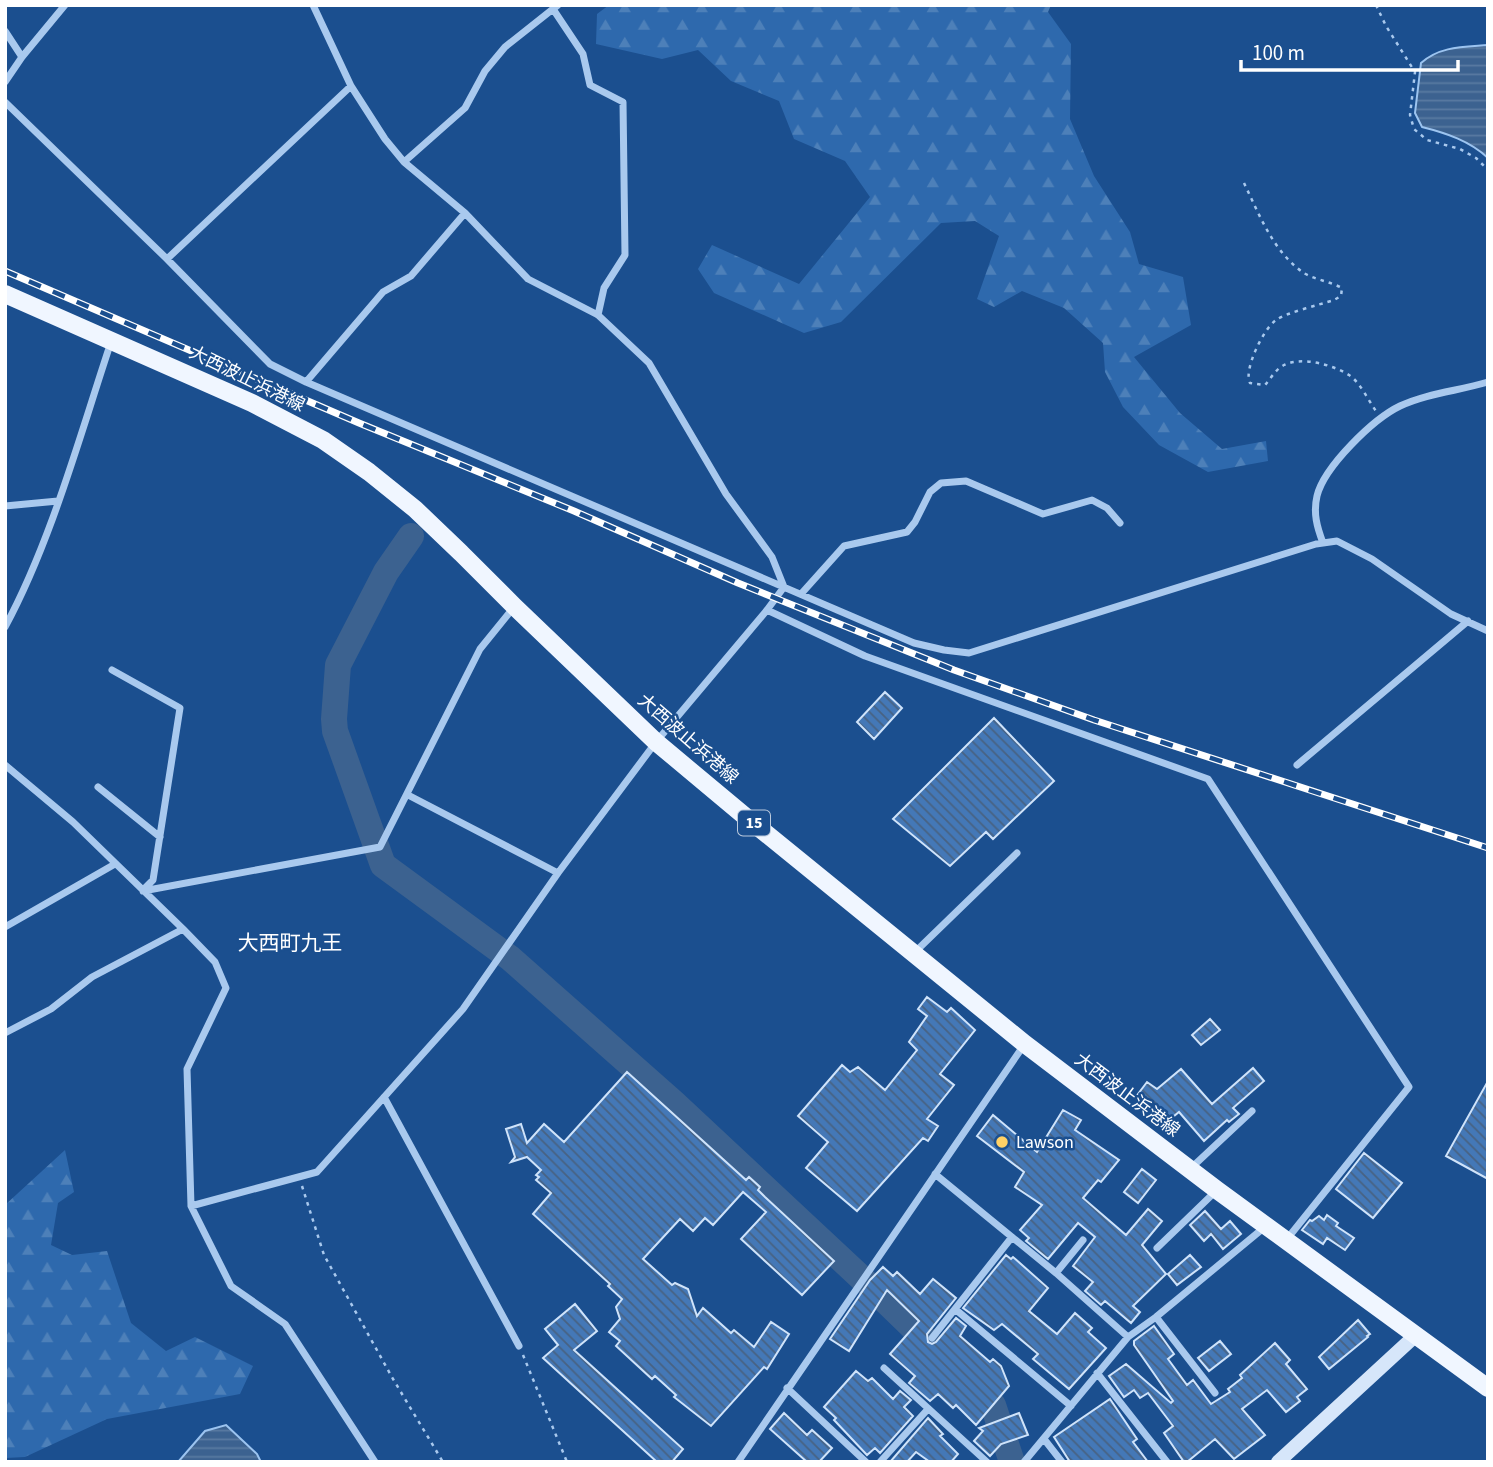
<svg xmlns="http://www.w3.org/2000/svg" width="1493" height="1467" font-family="'Source Sans 3','Noto Sans JP',sans-serif">
	<defs>
		<pattern id="forest-firs" width="22" height="20" patternUnits="userSpaceOnUse" patternTransform="scale(1.75)"><rect width="22" height="20" fill="#2e69ad"/><path d="M5 1l3.5 6h-7zM16 11l3.5 6h-7z" fill="#4d80b9"/></pattern>
		<pattern id="water-rules" width="6" height="5" patternUnits="userSpaceOnUse" patternTransform="scale(1.75)"><rect width="6" height="5" fill="#3c6290"/><path d="M0 2.5h6" fill="none" stroke="#597aa1"/></pattern>
		<pattern id="building-back-hatch" width="6" height="6" patternUnits="userSpaceOnUse" patternTransform="scale(1.75)"><rect width="6" height="6" fill="#4478b7"/><path d="M-1 5l2 2M0 0l6 6M5-1l2 2" fill="none" stroke="#486282"/></pattern>
	</defs>
	<rect width="100%" height="100%" fill="#1b4f8f"/>
	<!-- forest -->
	<path fill="url(#forest-firs)" d="M609,5H1051L1048,12L1071,44L1070,119L1094,176L1130,232L1139,264L1183,277L1191,325L1134,357L1180,413L1222,449L1266,441L1268,461L1208,472L1159,445L1123,407L1105,372L1103,343L1064,308L1022,291L994,307L977,299L999,236L975,221L941,223L841,322L804,333L714,293L698,269L712,245L799,284L870,197L845,161L794,139L779,101L731,81L698,50L662,59L596,44L597,14Z
		M65,1150L74,1192L58,1203L51,1245L72,1255L107,1251L131,1323L166,1351L195,1337L253,1366L240,1394L107,1419L25,1457L5,1458V1205Z"/>
	<!-- water -->
	<path fill="url(#water-rules)" stroke="#9cc4f0" stroke-width="2" d="M1488,45V158C1470,141 1446,133 1422,127L1415,113L1421,63C1440,46 1464,47 1488,45Z
		M226,1425L257,1454L261,1462H178L205,1431Z"/>
	<g fill="none" stroke-linecap="round" stroke-linejoin="round">
		<!-- river -->
		<path stroke="#3c6290" stroke-width="26" d="M411,536L386,572L338,665L334,719L335,731L383,865L510,958L674,1103L871,1287L993,1405L1012,1462"/>
	</g>
	<!-- building -->
	<path fill="url(#building-back-hatch)" stroke="#cfe3fa" stroke-width="2" d="M885,692L902,708L874,739L857,722Z
		M994,718L1054,781L993,839L986,832L950,866L893,819Z
		M927,997L947,1012L951,1008L975,1030L940,1074L954,1085L927,1119L938,1126L928,1141L923,1138L857,1211L806,1168L828,1142L798,1116L842,1065L850,1072L858,1067L885,1090L917,1050L909,1042L927,1016L918,1009Z
		M1210,1019L1220,1030L1201,1045L1192,1035Z
		M1253,1068L1264,1081L1233,1108L1239,1114L1229,1122L1227,1120L1204,1141L1179,1112L1168,1121L1135,1098L1147,1082L1157,1089L1181,1069L1212,1104Z
		M627,1072L746,1180L749,1177L760,1187L758,1190L765,1197L834,1261L802,1295L741,1239L766,1212L743,1192L713,1225L705,1218L693,1231L680,1219L643,1259L672,1285L675,1283L688,1289L697,1316L703,1308L731,1333L734,1330L754,1347L771,1322L789,1334L767,1369L764,1367L711,1426L674,1397L676,1395L655,1376L652,1379L616,1346L620,1341L609,1332L620,1319L616,1307L622,1299L608,1286L610,1284L533,1214L551,1193L536,1180L539,1177L536,1175L541,1170L527,1157L511,1162L515,1157L506,1129L521,1124L527,1143L544,1124L564,1142Z
		M1488,1081V1179L1446,1156Z
		M1063,1110L1081,1120L1075,1130L1119,1160L1101,1182L1098,1180L1083,1198L1126,1235L1148,1209L1162,1221L1142,1245L1166,1274L1133,1306L1140,1312L1131,1323L1105,1301L1101,1305L1085,1291L1093,1282L1073,1266L1095,1237L1078,1223L1048,1259L1026,1241L1029,1238L1020,1230L1042,1205L1015,1187L1024,1172L977,1136L993,1115L1037,1152Z
		M1364,1153L1402,1183L1373,1218L1336,1189Z
		M1142,1169L1156,1180L1138,1203L1124,1192Z
		M1205,1211L1221,1229L1230,1221L1241,1234L1223,1249L1211,1234L1204,1241L1190,1225Z
		M1327,1215L1338,1223L1336,1226L1354,1238L1345,1250L1327,1238L1323,1244L1302,1230L1310,1220L1312,1221L1319,1216L1324,1220Z
		M1006,1255L1011,1259L1013,1257L1048,1288L1029,1311L1057,1334L1075,1313L1092,1328L1088,1332L1106,1348L1069,1389L1033,1359L1038,1354L1002,1324L994,1330L963,1308Z
		M1190,1255L1201,1267L1177,1285L1168,1274Z
		M883,1267L893,1276L897,1272L920,1294L933,1279L956,1298L927,1334L928,1342L932,1344L936,1342L956,1318L966,1326L960,1336L990,1362L993,1359L1001,1366L1009,1386L976,1425L956,1405L953,1408L938,1394L930,1401L909,1383L915,1376L890,1354L919,1321L887,1290L849,1351L830,1339L870,1280Z
		M575,1304L597,1331L574,1350L683,1449L672,1462H657L543,1358L558,1345L545,1329Z
		M1358,1320L1370,1334L1367,1336L1368,1337L1329,1369L1319,1357Z
		M1154,1326L1174,1354L1168,1359L1187,1385L1193,1380L1211,1404L1230,1392L1228,1389L1242,1378L1240,1375L1275,1343L1290,1360L1286,1364L1307,1389L1297,1397L1300,1401L1286,1412L1267,1390L1242,1409L1265,1435L1234,1459L1215,1439L1187,1462H1184L1164,1433L1173,1426L1148,1393L1140,1398L1134,1390L1124,1397L1109,1376L1126,1364L1171,1403L1173,1401L1134,1345V1341Z
		M1220,1341L1231,1354L1209,1371L1198,1358Z
		M856,1371L868,1381L872,1378L893,1399L900,1391L911,1400L904,1407L913,1416L880,1453L875,1448L867,1455L834,1420L836,1418L824,1407Z
		M1110,1399L1137,1439L1133,1442L1148,1462H1070L1054,1437Z
		M784,1413L807,1435L812,1430L832,1448L819,1462H807L770,1429Z
		M1019,1413L1028,1435L1001,1444L990,1456L974,1441L983,1431L979,1428Z
		M928,1418L943,1434L940,1436L958,1454L951,1462H930L916,1452L907,1462H890Z"/>
	<g fill="none" stroke-linecap="round" stroke-linejoin="round">
		<!-- path -->
		<path stroke="#a9c9ee" stroke-width="2.5" stroke-dasharray="3.5 5" stroke-linecap="butt" d="M1376,5L1386,26L1415,72L1410,115L1414,129L1427,140L1460,149L1476,158L1488,170
			M1244,183C1259,214 1272,249 1301,271C1311,279 1329,281 1342,288L1341,296L1334,300C1319,305 1288,312 1276,320C1264,328 1243,370 1250,383L1265,385C1271,378 1276,369 1284,365C1302,356 1333,365 1349,375C1360,382 1368,400 1376,411
			M302,1186L324,1255L393,1379L443,1462
			M523,1355L567,1462"/>
		<!-- street -->
		<path stroke="#a9c9ee" stroke-width="7" d="M313,5L351,86L385,139L404,162L465,213L528,279L598,315L649,363L726,494L772,557L784,587
			M553,9L583,54L590,85L623,102L625,255L604,288L598,315
			M5,31L22,57
			M5,82L22,57L65,5
			M5,102L167,259L270,364L306,382L914,643L944,650L969,653L1316,544L1337,541L1372,559L1451,614L1488,631
			M404,162L465,108L485,71L505,47L558,5
			M167,259L351,86
			M306,382L383,292L411,276L465,213
			M5,506L58,501
			M1323,543C1317,527 1313,513 1317,496C1324,467 1373,419 1400,406C1428,393 1458,391 1488,382
			M801,594L844,546L907,532L915,522L930,492L941,483L966,481L1043,514L1092,500L1107,508L1120,523
			M767,610L865,656L1208,779L1409,1087L1287,1239
			M5,627C51,542 80,435 111,342
			M112,670L180,708L153,880L143,890
			M5,765L73,822L183,929
			M1297,765L1468,621
			M98,787L160,837
			M408,795L558,873
			M143,891L380,847L480,649L514,607
			M5,927L115,864
			M914,953L1017,853
			M5,1033L51,1009L92,977L183,929L215,962L226,988L187,1069L191,1206L231,1286L285,1324L375,1462
			M384,1097L519,1346
			M1190,1169L1252,1111
			M935,1174L1056,1273L1128,1337
			M191,1206L317,1172L463,1009L558,873L656,742L767,610L784,587
			M1157,1248L1217,1190
			M1056,1273L1083,1240
			M955,1309L1071,1406
			M1156,1317L1215,1393
			M932,1338L1012,1237
			M884,1368L987,1462
			M1097,1373L1167,1462
			M787,1388L866,1462
			M1044,1439L1062,1462
			M738,1462L1024,1045
			M880,1462L928,1409
			M1024,1462L1128,1337L1156,1317L1266,1226"/>
		<!-- secondary -->
		<path stroke="#d6e6fa" stroke-width="14" d="M1278,1462L1416,1335"/>
		<!-- primary -->
		<path stroke="#f0f6ff" stroke-width="18" d="M5,294L252,403L323,440L369,472L415,509L461,553L514,606L656,742L747,818L1025,1044L1217,1190L1488,1388"/>
		<defs>
			<path id="rail" d="M5,271L359,423L574,511L738,583L954,670L1094,720L1488,848"/>
		</defs>
		<!-- rail casing -->
		<use href="#rail" stroke="#fff" stroke-width="7"/>
		<!-- rail -->
		<use href="#rail" stroke="#1b4f8f" stroke-width="4.5" stroke-dasharray="13" stroke-linecap="butt"/>
	</g>
	<!-- markers -->
	<circle fill="#ffd166" stroke="#1b4f8f" stroke-width="2.5" cx="1002" cy="1142" r="7"/>
	<g text-anchor="middle" dominant-baseline="central" stroke-width="5" stroke-linejoin="round" paint-order="stroke">
		<!-- shield labels -->
		<rect fill="#1b4f8f" stroke="#bbcadd" stroke-width="2" x="738" y="810.5" width="32" height="25" rx="5"/>
		<g font-size="16" font-weight="bold" fill="#fff">
			<text x="754" y="823">15</text>
		</g>
		<!-- street labels -->
		<g font-size="18" fill="#fff" stroke="#1b4f8f">
			<text transform="translate(247 379) rotate(26)">大西波止浜港線</text>
			<text transform="translate(688 739) rotate(41)">大西波止浜港線</text>
			<text transform="translate(1127 1095) rotate(37)">大西波止浜港線</text>
		</g>
		<!-- poi labels -->
		<g font-size="18" fill="#fff" stroke="#1b4f8f" text-anchor="start">
			<text x="1016" y="1142">Lawson</text>
		</g>
		<!-- quarter labels -->
		<g font-size="21" fill="#fff" stroke="#1b4f8f">
			<text x="290" y="943">大西町九王</text>
		</g>
	</g>
	<!-- border -->
	<rect width="1493" height="1467" fill="none" stroke="#ffffff" stroke-width="14"/>
	<!-- scale -->
	<path d="M1241 60v10h217v-10" fill="none" stroke="#ffffff" stroke-width="3.5"/>
	<text x="1252" y="60" font-size="21" fill="#ffffff" stroke="#1b4f8f" stroke-width="5" paint-order="stroke">100 m</text>
</svg>
